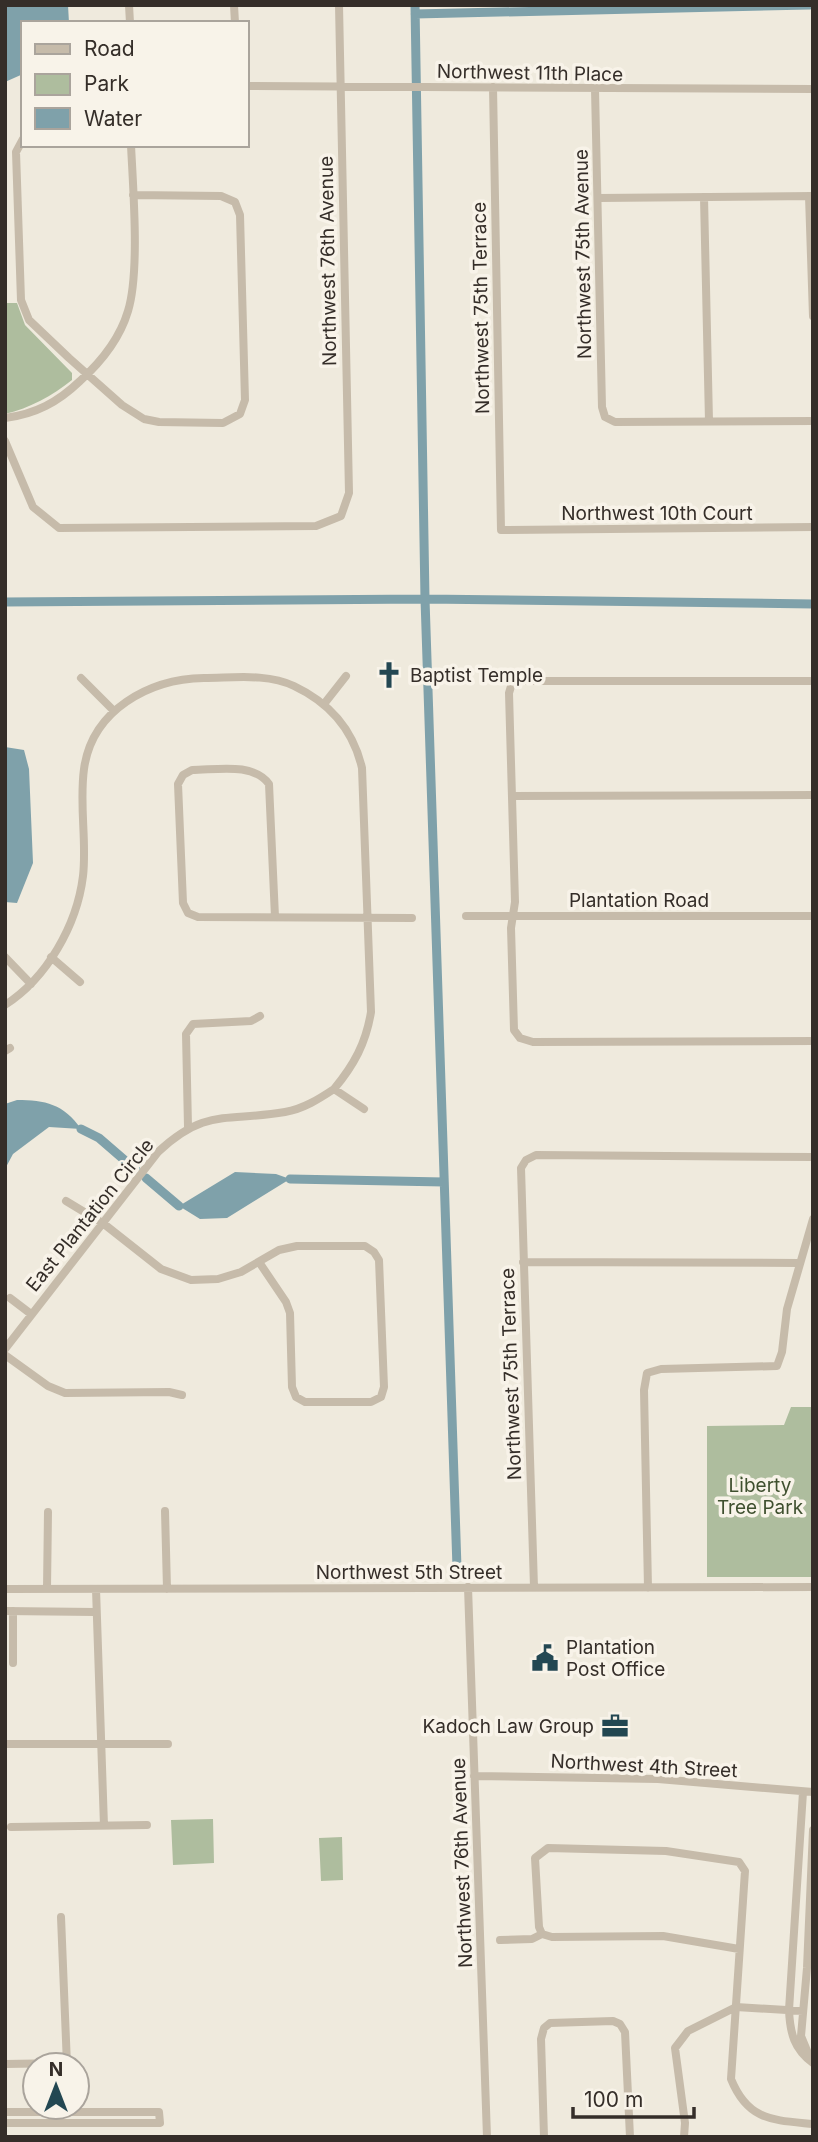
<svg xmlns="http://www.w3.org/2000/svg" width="818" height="2142" font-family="Inter,sans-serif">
	<rect width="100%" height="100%" fill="#efeadd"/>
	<!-- green -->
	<path fill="#aebd9e" d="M5,303H17L25,325L72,373V380C52,396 30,408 5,414Z
		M791,1407H813V1577H707V1426L784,1425Z
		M213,1819L214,1863L173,1865L171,1820Z
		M342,1837L343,1880L321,1881L319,1838Z"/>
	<!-- water -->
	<path fill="#7fa1aa" d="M68,5L69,23H23V74L5,82V6Z
		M5,747L24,750L29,769L33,863L17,903L5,902Z
		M17,1100C45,1100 64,1104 81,1129L49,1127L13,1154L5,1169V1104Z
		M235,1172L276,1174L290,1179L227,1218L200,1219L179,1206Z"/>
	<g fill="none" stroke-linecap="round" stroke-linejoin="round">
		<!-- canal -->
		<path stroke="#7fa1aa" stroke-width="9" d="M415,5L425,599L457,1568
			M415,14L810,5
			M5,602L425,599L813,604
			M81,1129L99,1138L136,1170
			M146,1178L179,1206
			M290,1179L444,1182"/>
		<!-- minor -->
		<path stroke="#c6bbaa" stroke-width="8" d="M129,5L130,23
			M234,5L235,23
			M247,86L813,89
			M493,87L501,530L813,527
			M595,89L602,407L605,417L615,422L813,421
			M23,139L16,152L21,300L29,320L69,358L122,405L144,419L159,422L223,423L240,414L245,400L240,215L235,202L221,196L133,195
			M809,196L813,316
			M704,197L709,421
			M599,198L813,196
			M5,418C36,414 58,402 80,381C101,362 120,338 128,311C140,272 133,188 131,145
			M5,441L33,507L59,528L316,526L341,516L349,493L339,5
			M81,678L114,711
			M813,681H521L512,683L509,693L515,902L511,928L514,1030L520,1038L533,1042L813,1041
			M324,704L346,676
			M512,796L813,795
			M466,916H813
			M275,917L269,784C253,762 216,770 192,770L183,775L178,784L183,903L188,913L198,917L412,918
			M5,957L31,984
			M51,957L80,982
			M5,1005C47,978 77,925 83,876C87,841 79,805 84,769C92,710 149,679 204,678C233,678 267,673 294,686C330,703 353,729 362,768L371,1012C366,1043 354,1065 334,1089L364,1109
			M5,1051L10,1048
			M188,1127L186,1034L193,1024L251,1021L260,1016
			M66,1201L104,1224L161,1269L191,1280L218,1279L241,1272L279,1250L297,1246H365L374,1252L379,1260L384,1387L381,1397L371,1402H305L296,1397L292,1387L290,1313L286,1302L259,1262
			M523,1262L799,1263
			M10,1298L31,1314
			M5,1349L158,1152C206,1107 228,1122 285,1112C303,1109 319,1099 334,1089
			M5,1355L48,1386L65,1393L169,1392L182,1395
			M165,1511L167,1589
			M468,1587L487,2137
			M534,1587L521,1168L526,1160L536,1155L813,1157
			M648,1588L644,1390L647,1373L661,1369L777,1366L782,1352L787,1309L813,1219
			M5,1589L813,1587
			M47,1589L48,1512
			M96,1589L104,1826
			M5,1611L95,1612
			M13,1663V1611
			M6,1744H168
			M474,1776L658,1779L813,1792
			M803,1792L789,2010C790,2033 794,2049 813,2063
			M11,1827L147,1825
			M813,1830L807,1968L801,2036L808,2053L813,2054
			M61,1917L67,2065
			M542,1934L539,1927L535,1858L548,1848L666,1851L739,1862L745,1871L731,2079C748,2121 773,2120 813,2124
			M542,1934L552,1937L663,1936L739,1949
			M500,1940L532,1939L542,1934
			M5,2064L67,2063
			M5,2112H159L160,2123H5
			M544,2137L541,2039L544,2028L550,2023L613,2021L620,2024L625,2032L630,2137
			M684,2137L685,2123L675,2048L688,2031L736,2007L803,2011"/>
	</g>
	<!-- icons -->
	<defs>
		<symbol id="church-bare" viewBox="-9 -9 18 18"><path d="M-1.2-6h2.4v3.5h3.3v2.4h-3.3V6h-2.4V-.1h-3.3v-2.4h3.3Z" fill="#234752" stroke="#f8f3e9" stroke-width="2.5" paint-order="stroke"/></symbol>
		<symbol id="civic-bare" viewBox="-9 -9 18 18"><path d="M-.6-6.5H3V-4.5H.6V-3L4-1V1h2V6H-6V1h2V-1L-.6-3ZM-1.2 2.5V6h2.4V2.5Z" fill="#234752" stroke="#f8f3e9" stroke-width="2.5" paint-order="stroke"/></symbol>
		<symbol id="office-bare" viewBox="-9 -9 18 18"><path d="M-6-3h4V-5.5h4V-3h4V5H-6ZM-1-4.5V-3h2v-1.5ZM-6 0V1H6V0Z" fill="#234752" stroke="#f8f3e9" stroke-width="2.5" paint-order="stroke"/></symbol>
	</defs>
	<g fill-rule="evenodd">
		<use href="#church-bare" x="370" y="656" width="38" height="38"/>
		<use href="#civic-bare" x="526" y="1639" width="38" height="38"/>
		<use href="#office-bare" x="596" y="1707" width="38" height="38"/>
	</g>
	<g text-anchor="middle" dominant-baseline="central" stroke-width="7" stroke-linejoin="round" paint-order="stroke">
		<!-- street labels -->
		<g font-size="19" fill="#352e29" stroke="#f8f3e9">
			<text transform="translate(530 73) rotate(1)">Northwest 11th Place</text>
			<text transform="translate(583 254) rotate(-91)">Northwest 75th Avenue</text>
			<text transform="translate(328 261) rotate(-91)">Northwest 76th Avenue</text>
			<text transform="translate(481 308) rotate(-91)">Northwest 75th Terrace</text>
			<text x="657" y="513">Northwest 10th Court</text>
			<text x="639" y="900">Plantation Road</text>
			<text transform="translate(90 1215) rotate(-51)">East Plantation Circle</text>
			<text transform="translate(511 1374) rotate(-92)">Northwest 75th Terrace</text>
			<text x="409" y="1572">Northwest 5th Street</text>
			<text transform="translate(644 1766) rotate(3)">Northwest 4th Street</text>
			<text transform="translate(462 1863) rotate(-92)">Northwest 76th Avenue</text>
		</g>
		<!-- poi labels -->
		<g font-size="19" fill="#352e29" stroke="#f8f3e9" text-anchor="start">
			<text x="410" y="675">Baptist Temple</text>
			<text x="566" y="1647">Plantation<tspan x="566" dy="22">Post Office</tspan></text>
			<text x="594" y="1726" text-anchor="end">Kadoch Law Group</text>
		</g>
		<!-- park labels -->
		<g font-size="19" fill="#3f502f" stroke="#f8f3e9">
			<text x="760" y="1485">Liberty<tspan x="760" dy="22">Tree Park</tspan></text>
		</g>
	</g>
	<!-- border -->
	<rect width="818" height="2142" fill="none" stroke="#352e29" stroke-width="14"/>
	<!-- legend -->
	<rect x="21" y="21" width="228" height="126" fill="#f8f3e9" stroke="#aaa49c" stroke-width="2"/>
	<rect x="35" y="44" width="35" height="10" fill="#c6bbaa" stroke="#aaa49c" stroke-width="2"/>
	<text x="84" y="56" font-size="21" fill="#352e29">Road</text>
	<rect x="35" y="74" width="35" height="21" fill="#aebd9e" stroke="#aaa49c" stroke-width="2"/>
	<text x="84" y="91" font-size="21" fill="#352e29">Park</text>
	<rect x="35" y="108" width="35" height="21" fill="#7fa1aa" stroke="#aaa49c" stroke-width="2"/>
	<text x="84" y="126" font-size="21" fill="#352e29">Water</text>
	<!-- north arrow -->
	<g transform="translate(56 2086)"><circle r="33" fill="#f8f3e9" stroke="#aaa49c" stroke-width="2"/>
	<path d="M0-5L12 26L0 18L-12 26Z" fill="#234752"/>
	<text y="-10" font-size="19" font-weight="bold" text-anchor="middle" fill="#352e29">N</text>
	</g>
	<!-- scale -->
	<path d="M573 2107v10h121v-10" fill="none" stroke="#352e29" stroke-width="3.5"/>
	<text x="584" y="2107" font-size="21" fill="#352e29" stroke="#f8f3e9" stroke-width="5" paint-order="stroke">100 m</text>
</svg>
